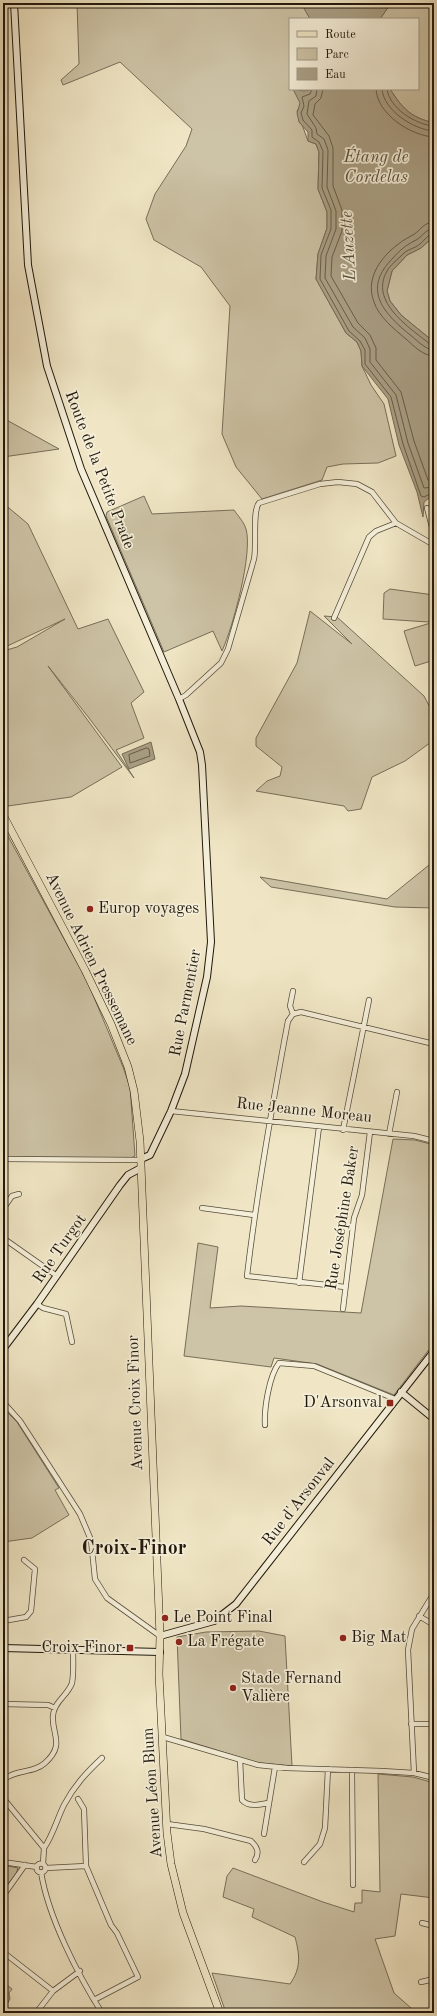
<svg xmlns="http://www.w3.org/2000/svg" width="437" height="2016" font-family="'Old Standard TT',serif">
	<rect width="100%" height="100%" fill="#f0e6c5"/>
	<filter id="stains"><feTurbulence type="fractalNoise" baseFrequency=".005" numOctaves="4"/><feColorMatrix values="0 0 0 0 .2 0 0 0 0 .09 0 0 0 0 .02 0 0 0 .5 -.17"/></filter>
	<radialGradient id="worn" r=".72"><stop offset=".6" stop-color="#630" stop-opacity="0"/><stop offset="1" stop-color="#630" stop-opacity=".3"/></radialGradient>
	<!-- green -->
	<path fill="#cdc3a6" stroke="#776e59" d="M77,3H306L312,19H290V89H315L297,111L308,141L316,144L319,152L318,189L327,212V228L318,254L316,279L346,333L357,342L361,351L362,366L371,385L384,404L396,456L378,463L343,464L327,467L322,480L262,499L236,467L222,434L230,306L201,267L154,240L146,219L155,194L186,146L192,129L120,62L63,85L61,80L79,64Z
		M391,3H434V123C410,117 403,109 390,89H418V19H380Z
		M434,236V342L401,315L390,301L387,291L392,271L407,255L421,248Z
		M3,418L59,449L3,457Z
		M144,496L152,514L234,510C238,516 244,522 246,529C253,553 233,627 222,651L213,631L164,652L106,516L107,512Z
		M3,503L28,524L78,629L108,619L144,692L131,703L144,738L116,750L134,778L89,718L48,666L122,767L71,797L8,806L3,797V651L17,647L65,619L3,648Z
		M390,589L434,595L433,616L428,622L383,619L384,593Z
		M310,611L352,644L324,616L337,617L424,696L434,715V740L405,761L372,777L361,809L348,811L344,806L256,791L267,781L280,776L282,767L256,746V738L297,663Z
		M434,622V660L415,666L404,631Z
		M3,827L88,983L123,1067L130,1087L135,1156L131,1158L3,1157Z
		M434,861V908L395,907L271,887L260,877L387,899Z
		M393,1139L415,1140L434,1145V1343L394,1395L317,1364L274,1358L271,1367L184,1356L198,1243L218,1247L210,1308L241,1306L361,1313Z
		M3,1408L17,1422L59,1488L55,1490L69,1515L32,1538L3,1542Z
		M259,1631L285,1636L292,1766L258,1763L181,1739L177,1637L206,1632Z
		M378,1774L413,1777L434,1783V1898L401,1894L395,1936L375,1939L394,1993L411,2008L413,2013H226L212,1973L290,1984C301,1968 300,1956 295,1937L252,1917L254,1909L223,1897L227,1876L233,1868L323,1902L354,1912L355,1903H362V1890L380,1892Z
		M3,1865L18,1868L16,1874L3,1890Z
		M3,1982L12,1989L9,1993L10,1999L7,2004L3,2003Z"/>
	<!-- water -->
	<path fill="#aaa086" stroke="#736a55" d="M301,3H391L380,19H310Z
		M293,89L304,91L314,89H390C403,109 410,117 434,123V236L421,248L407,255L392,271L387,291L390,301L401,315L434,342V494L424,502L423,517L417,492L399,445L388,399L362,366L361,351L357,342L346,333L316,279L318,254L327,228V212L318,189L319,152L316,144L308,141V132L299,122L297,113L300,103Z
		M151,742L155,759L129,769L122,754Z"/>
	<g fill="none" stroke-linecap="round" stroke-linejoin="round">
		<!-- shore -->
		<path stroke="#665c49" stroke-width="1" d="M312,89L310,94L302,97L304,106L301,113L303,120L312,130V137L319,142L323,151L322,188L331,210V229L321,255L320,279L349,331L360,341L365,350V364L391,397L403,444L421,496L424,497L434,492
			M317,89L316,96L309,101L307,114L316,128L317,134L324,139L328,150L327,187L336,211V229L326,256L325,278L353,327L365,338L370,349V362L396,395L408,443L424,488L434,487
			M323,89L321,98L315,104L313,115L329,136L333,148V186L342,210V231L332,257L331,276L358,323L370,335L376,348V360L401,392L414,441L428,480L434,481
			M376,89C377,114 411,136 434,137
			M382,89C383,110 414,130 434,131
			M387,89C389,108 416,125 434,126
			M434,222C423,222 420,232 411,236C388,248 363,274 374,302C379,317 394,329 406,339C414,346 423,356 434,356
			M434,228C425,229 422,238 414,241C405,246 400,250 393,258C363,288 381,311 409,334C416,339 425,350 434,350
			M434,233C428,234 425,240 420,244C414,249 407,249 402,255C397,260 390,265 387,271C369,302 410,328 430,344L434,345
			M147,748L149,749L150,756L130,763L129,755Z"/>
		<defs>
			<path id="street" d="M427,508L434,535
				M334,618L369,537L376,531L396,523
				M179,699L186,695L221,663L228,649L254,559C257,545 252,511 259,503L320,484L338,482L357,484L372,492L396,523L434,545V543
				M293,1014L290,1006L293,991
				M171,1111L414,1136L434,1141
				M343,1130L369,1000
				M389,1134L397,1092
				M3,1159L141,1160
				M202,1208L254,1215
				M3,1209L12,1196L19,1194
				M3,1238L57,1276
				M299,1283L319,1127
				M345,1287L247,1276C257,1190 272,1106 288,1021L293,1014L301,1012L434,1044
				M37,1304L43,1308L66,1314L72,1342
				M343,1309L354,1218L362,1195L370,1132
				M3,1402L20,1421L80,1514L91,1540L95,1579L107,1598L160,1636
				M265,1425C264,1409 269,1376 279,1363L314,1366L395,1399
				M419,1616L434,1625
				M3,1621L26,1617L31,1611L35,1569L24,1560
				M3,1622L4,1648
				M3,1704L48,1705L55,1708
				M411,1724H434
				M163,1737L258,1765L287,1768L382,1771L414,1773L434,1778
				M240,1760L242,1800C248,1807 259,1805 268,1803
				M352,1770L353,1885
				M414,1773L408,1650L412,1629L434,1593
				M3,1780C15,1769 33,1774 45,1763C66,1744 51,1734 53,1715C54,1702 68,1695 72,1683C74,1673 73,1659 73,1649
				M3,1798L44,1848L43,1864
				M78,1799L84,1809L86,1866L111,1925L117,1933L138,1977L94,2000
				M167,1824L204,1829L251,1841C257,1847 260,1852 255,1860
				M264,1834L275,1767
				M44,1848C53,1835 57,1819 64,1805C74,1786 86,1773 102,1758
				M3,1862L37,1867
				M304,1862L320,1844L325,1828L328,1769
				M36.5 1868a4.5 4.5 0 1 1 9 0a4.5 4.5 0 1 1-9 0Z
				M46,1868L86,1866
				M41,1872C48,1917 78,1975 102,2013
				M3,1896L25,1865
				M422,1923L434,1926
				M3,1952L53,1991
				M421,1982L434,1979
				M36,2013L53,1991L80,1971"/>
			<path id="secondary" d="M14,3L28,265L47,366L81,469L179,699L200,752L202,765L211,942L207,977L185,1074L171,1111L150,1155L141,1159
				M3,1349L37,1304L120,1185L128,1175L141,1168
				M401,1392L434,1419
				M160,1636L214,1621L236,1604L434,1351
				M3,1648L160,1652"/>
			<path id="primary" d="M3,815L85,970L111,1024L128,1067L134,1091L140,1141L160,1636L159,1674L167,1833L171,1864L183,1913L220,2013"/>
		</defs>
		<!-- street casing -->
		<use href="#street" stroke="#554c3a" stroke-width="6"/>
		<!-- secondary casing -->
		<use href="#secondary" stroke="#21180c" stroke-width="8"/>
		<!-- primary casing -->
		<use href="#primary" stroke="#21180c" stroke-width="8"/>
		<!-- street -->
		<use href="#street" stroke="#f5efd9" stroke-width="4.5"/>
		<!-- secondary -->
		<use href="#secondary" stroke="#f5efd9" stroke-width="6"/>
		<!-- primary -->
		<use href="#primary" stroke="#f0e6c5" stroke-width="7"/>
	</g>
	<!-- markers -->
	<g fill="#8f2418" stroke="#f5efd9" stroke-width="1.5">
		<circle cx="90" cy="909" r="4"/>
		<rect x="386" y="1399" width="8" height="8" rx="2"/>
		<circle cx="165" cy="1618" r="4"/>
		<circle cx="343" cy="1638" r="4"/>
		<circle cx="179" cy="1642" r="4"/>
		<rect x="126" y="1644" width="8" height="8" rx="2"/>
		<circle cx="233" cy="1688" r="4"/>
	</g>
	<g text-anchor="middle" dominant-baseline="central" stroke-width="3.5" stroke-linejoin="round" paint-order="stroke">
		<!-- street labels -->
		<g font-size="16" fill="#21180c" stroke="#f5efd9">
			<text transform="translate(99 470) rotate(69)">Route de la Petite Prade</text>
			<text transform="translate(91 959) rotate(64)">Avenue Adrien Pressemane</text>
			<text transform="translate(186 1003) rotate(-79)">Rue Parmentier</text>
			<text transform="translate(304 1111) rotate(6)">Rue Jeanne Moreau</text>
			<text transform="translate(343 1218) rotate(-81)">Rue Joséphine Baker</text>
			<text transform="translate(60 1249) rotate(-55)">Rue Turgot</text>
			<text transform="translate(136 1403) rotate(-92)">Avenue Croix Finor</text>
			<text transform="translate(299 1502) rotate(-52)">Rue d'Arsonval</text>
			<text transform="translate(153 1793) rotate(-94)">Avenue Léon Blum</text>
		</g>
		<!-- poi labels -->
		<g font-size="16" fill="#21180c" stroke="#f5efd9" text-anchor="start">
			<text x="98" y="909">Europ voyages</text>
			<text x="382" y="1403" text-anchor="end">D'Arsonval</text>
			<text x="173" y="1618">Le Point Final</text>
			<text x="351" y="1638">Big Mat</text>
			<text x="187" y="1642">La Frégate</text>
			<text x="122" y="1648" text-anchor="end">Croix Finor</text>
			<text x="241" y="1679">Stade Fernand<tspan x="241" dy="18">Valière</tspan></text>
		</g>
		<!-- water labels -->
		<g font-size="17" font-style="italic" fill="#584e3d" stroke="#f5efd9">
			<text x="376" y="157">Étang de<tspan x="376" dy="20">Cordelas</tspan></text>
			<text transform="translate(349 246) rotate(-93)">L'Auzette</text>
		</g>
		<!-- district labels -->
		<g font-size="20" font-weight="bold" fill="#21180c" stroke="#f5efd9">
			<text x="134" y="1549">Croix-Finor</text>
		</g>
	</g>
	<!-- margin -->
	<rect width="437" height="2016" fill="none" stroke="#f0e6c5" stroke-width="16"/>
	<rect x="4" y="4" width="429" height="2008" fill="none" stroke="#21180c" stroke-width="2"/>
	<rect x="8" y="8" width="421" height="2000" fill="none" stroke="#21180c"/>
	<!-- legend -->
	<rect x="289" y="18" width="130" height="72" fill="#f5efd9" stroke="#a09987"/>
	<rect x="297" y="31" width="20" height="6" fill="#f0e6c5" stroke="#a09987"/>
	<text x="325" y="38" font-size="12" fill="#21180c">Route</text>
	<rect x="297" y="48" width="20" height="12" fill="#cdc3a6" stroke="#a09987"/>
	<text x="325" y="58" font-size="12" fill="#21180c">Parc</text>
	<rect x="297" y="68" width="20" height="12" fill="#aaa086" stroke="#a09987"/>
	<text x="325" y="78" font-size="12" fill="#21180c">Eau</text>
	<rect width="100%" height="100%" filter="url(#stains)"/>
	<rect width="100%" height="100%" fill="url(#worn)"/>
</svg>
